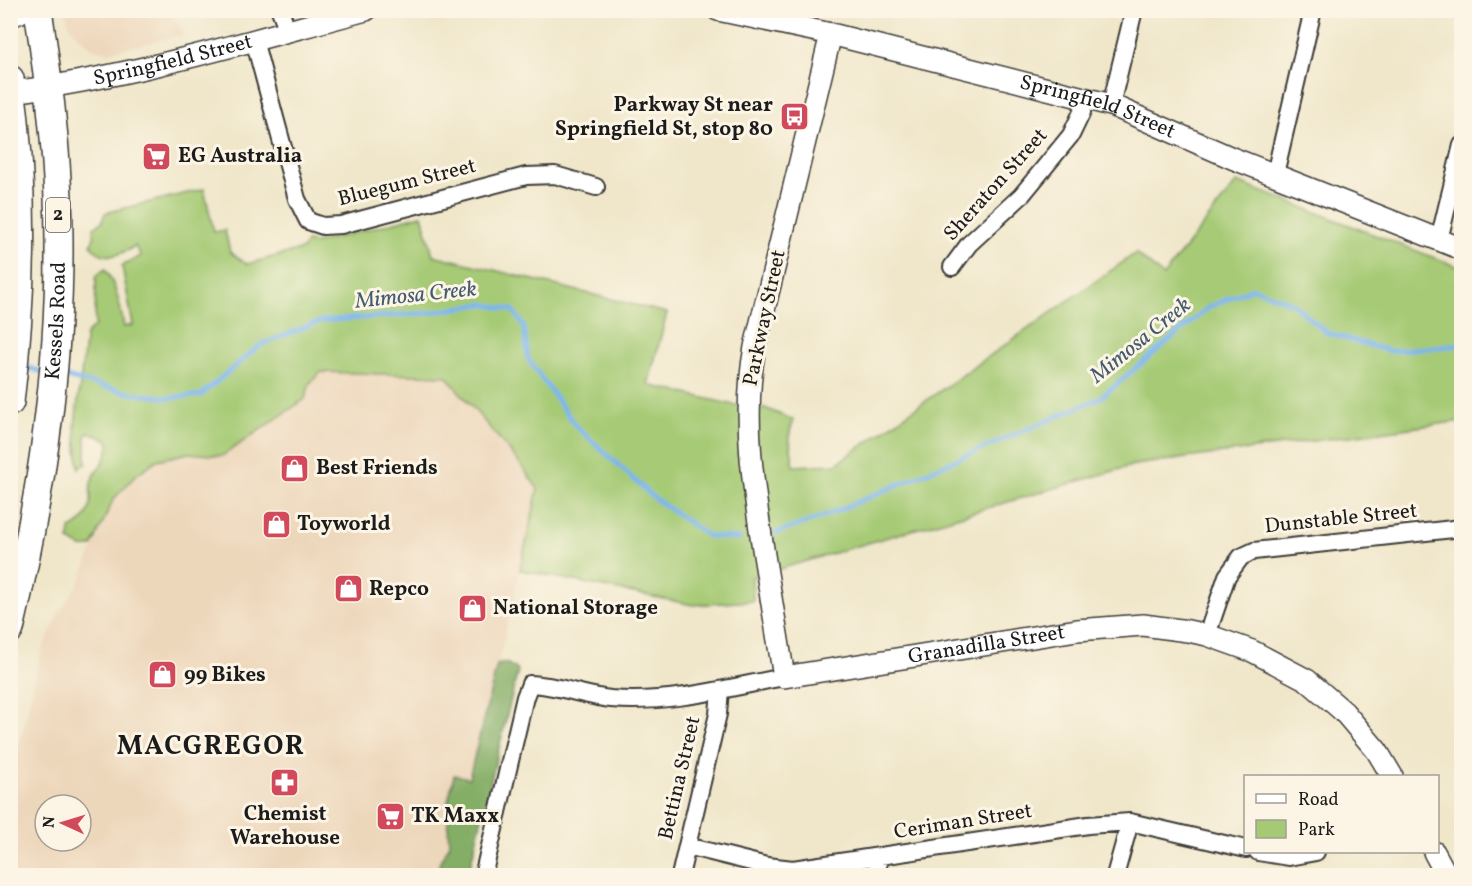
<svg xmlns="http://www.w3.org/2000/svg" width="1472" height="886" font-family="Vollkorn,serif">
	<rect width="100%" height="100%" fill="#fcf5e5"/>
	<filter id="ink" filterUnits="userSpaceOnUse"><feTurbulence type="fractalNoise" baseFrequency=".0167" numOctaves="2"/><feDisplacementMap in="SourceGraphic" scale="12" xChannelSelector="R" yChannelSelector="G"/><feConvolveMatrix kernelMatrix="1 2 1 2 8 2 1 2 1" color-interpolation-filters="sRGB"/></filter>
	<filter id="wash" filterUnits="userSpaceOnUse"><feTurbulence type="fractalNoise" baseFrequency=".008" numOctaves="4" result="noise"/><feDisplacementMap in="SourceGraphic" scale="24" xChannelSelector="R" yChannelSelector="G"/><feGaussianBlur stdDeviation="1.35" result="paint"/><feColorMatrix in="noise" values="0 0 0 0 0 0 0 0 0 0 0 0 0 0 0 0 0 1.4 0 .05"/><feComposite in="paint" operator="in"/></filter>
	<g filter="url(#wash)">
		<rect width="100%" height="100%" fill="#f0e7cb"/>
		<!-- built -->
		<path fill="#edd7bb" fill-rule="evenodd" d="M66,11H169L185,34L109,52L99,51L90,47L77,36L68,23Z
			M321,372L446,376L518,461L538,489L498,665L468,875L11,876V780L41,653L58,615L79,583L113,500L136,475L157,460L189,453L222,455L305,399L310,383ZM45,805H81V841H45Z"/>
		<!-- green -->
		<path fill="#a6ca74" stroke="#617348" stroke-width="1.5" d="M1237,182L1461,268V421L1134,465L752,577L753,601L693,605L520,570L538,489L518,461L446,376L321,372L310,383L305,399L222,456L189,453L157,460L136,475L113,500L92,547H81L69,540L70,529C82,524 91,512 91,499C91,491 89,487 92,480C98,466 110,458 109,441L88,432L86,436V465H82L79,469L75,425L86,334L95,326L96,276L105,269C117,287 120,305 124,327L133,325L122,266L141,256L135,246C121,255 101,263 91,244L94,238V227L102,222L105,213L204,189L214,232L225,230L230,252L247,264L303,249L306,242L316,243L422,215L433,255L667,313L648,385L734,405L765,408L793,420L789,436L794,466L836,464L1136,253L1163,276Z"/>
		<!-- forest -->
		<path fill="#84ae66" stroke="#506541" stroke-width="1.5" d="M506,663L518,670L468,875H437L440,861L449,846L447,806L454,775L469,778L497,665Z"/>
		<g fill="none" stroke-linecap="round" stroke-linejoin="round">
			<!-- stream -->
			<path stroke="#7db6ee" stroke-width="5" d="M21,366L47,373
				M62,376L129,393L169,398L201,395L260,345L321,321L427,313L482,304L513,310L524,327L528,359L575,425L654,498L708,536L739,539
				M776,533L825,516L1100,398L1209,307L1253,288L1292,303L1327,333L1390,351L1462,345"/>
		</g>
	</g>
	<g filter="url(#ink)">
		<g fill="none" stroke-linecap="round" stroke-linejoin="round">
			<defs>
				<path id="minor" d="M280,10L288,31
					M254,40L297,199L308,221L323,226L341,225L526,176L555,175L596,187
					M1111,105L1134,10
					M1275,174L1313,10
					M1439,240L1462,145
					M952,267L969,244L1021,196L1071,135L1082,112L1084,98
					M1207,635L1227,576L1241,557L1254,551L1462,528
					M687,846L767,866L793,869L1088,825L1130,822L1246,849
					M1258,852L1289,857L1316,852
					M483,876L525,697L530,684C558,685 584,696 611,699C670,704 727,688 784,677
					M680,876L718,714L720,690
					M876,876L880,857
					M1115,876L1130,822"/>
				<g id="tertiary">
					<path id="s1" d="M718,10L831,34L1111,105L1232,158L1462,249"/>
					<path id="s2" d="M831,34L755,347C742,417 753,486 764,555C771,596 777,636 784,677L1077,630L1143,625L1188,631L1207,635L1252,651L1307,680L1344,712L1377,751L1392,776"/>
					<path id="s3" d="M12,92C132,77 249,41 366,10"/>
					<path d="M1434,852L1447,876"/>
				</g>
				<g id="trunk">
					<path d="M10,13L18,10"/>
					<path d="M10,79C25,185 23,296 10,402"/>
					<path id="s4" d="M10,629C40,501 60,373 59,241C59,164 50,87 38,10"/>
				</g>
			</defs>
			<!-- minor casing -->
			<use href="#minor" stroke="#3c3a36" stroke-width="20"/>
			<!-- tertiary casing -->
			<use href="#tertiary" stroke="#3c3a36" stroke-width="24"/>
			<!-- trunk casing -->
			<use href="#trunk" stroke="#3c3a36" stroke-width="30"/>
			<!-- minor -->
			<use href="#minor" stroke="#fff" stroke-width="16"/>
			<!-- tertiary -->
			<use href="#tertiary" stroke="#fff" stroke-width="21"/>
			<!-- trunk -->
			<use href="#trunk" stroke="#fff" stroke-width="27"/>
		</g>
	</g>
	<!-- icons -->
	<defs>
		<symbol id="bus-square" viewBox="-11 -11 22 22"><rect x="-9" y="-9" width="18" height="18" rx="4" fill="#d1495b" stroke="#fcf5e5"/><path d="M-5-6H5V4H4V6H2V4H-2V6H-4V4H-5ZM-3.5-4V0h7V-4ZM-3.5 1.2v1.5H-2V1.2ZM2 1.2v1.5H3.5V1.2Z" fill="#fff"/></symbol>
		<symbol id="supermarket-square" viewBox="-11 -11 22 22"><rect x="-9" y="-9" width="18" height="18" rx="4" fill="#d1495b" stroke="#fcf5e5"/><path d="M-6-5.5h2.5l.6 2H6L4.5 2H-2.5L-4.4-4H-6ZM-1.5 3.2a1.3 1.3 0 1 0 .1 0ZM3 3.2a1.3 1.3 0 1 0 .1 0Z" fill="#fff"/></symbol>
		<symbol id="shop-square" viewBox="-11 -11 22 22"><rect x="-9" y="-9" width="18" height="18" rx="4" fill="#d1495b" stroke="#fcf5e5"/><path d="M-5-2.5h2.3a2.7 3.5 0 0 1 5.4 0H5L5.5 6h-11ZM-1.5-2.5h3a1.5 2.3 0 0 0-3 0Z" fill="#fff"/></symbol>
		<symbol id="pharmacy-square" viewBox="-11 -11 22 22"><rect x="-9" y="-9" width="18" height="18" rx="4" fill="#d1495b" stroke="#fcf5e5"/><path d="M-2-6h4v4h4v4h-4v4h-4v-4h-4v-4h4Z" fill="#fff"/></symbol>
	</defs>
	<g fill-rule="evenodd">
		<use href="#bus-square" x="778" y="100" width="33" height="33"/>
		<use href="#supermarket-square" x="140" y="140" width="33" height="33"/>
		<use href="#shop-square" x="278" y="452" width="33" height="33"/>
		<use href="#shop-square" x="260" y="508" width="33" height="33"/>
		<use href="#shop-square" x="332" y="572" width="33" height="33"/>
		<use href="#shop-square" x="456" y="592" width="33" height="33"/>
		<use href="#shop-square" x="146" y="658" width="33" height="33"/>
		<use href="#pharmacy-square" x="268" y="766" width="33" height="33"/>
		<use href="#supermarket-square" x="374" y="800" width="33" height="33"/>
	</g>
	<g text-anchor="middle" dominant-baseline="central" stroke-width="6" stroke-linejoin="round" paint-order="stroke">
		<!-- shield labels -->
		<rect fill="#fcf5e5" stroke="#5f5d58" stroke-width="1.5" x="46" y="198" width="24" height="34" rx="4.5"/>
		<g font-size="20" font-weight="bold" fill="#1c1c1c">
			<text x="58" y="215">2</text>
		</g>
		<!-- street labels -->
		<g font-size="21" fill="#1c1c1c" stroke="#fcf5e5">
			<text stroke="none"><textPath href="#s3" startOffset="164">Springfield Street</textPath></text>
			<text stroke="none"><textPath href="#s1" startOffset="392">Springfield Street</textPath></text>
			<text transform="translate(407 183) rotate(-14)">Bluegum Street</text>
			<text transform="translate(996 185) rotate(-48)">Sheraton Street</text>
			<text transform="translate(765 318) rotate(-78)">Parkway Street</text>
			<text stroke="none"><textPath href="#s4" startOffset="312">Kessels Road</textPath></text>
			<text transform="translate(1341 519) rotate(-6)">Dunstable Street</text>
			<text stroke="none"><textPath href="#s2" startOffset="860">Granadilla Street</textPath></text>
			<text transform="translate(680 778) rotate(-77)">Bettina Street</text>
			<text transform="translate(963 822) rotate(-9)">Ceriman Street</text>
		</g>
		<!-- poi labels -->
		<g font-size="21" font-weight="bold" fill="#1c1c1c" stroke="#fcf5e5" text-anchor="start">
			<text x="773" y="105" text-anchor="end">Parkway St near<tspan x="773" dy="24">Springfield St, stop 80</tspan></text>
			<text x="178" y="156">EG Australia</text>
			<text x="316" y="468">Best Friends</text>
			<text x="297" y="524">Toyworld</text>
			<text x="369" y="589">Repco</text>
			<text x="493" y="608">National Storage</text>
			<text x="184" y="675">99 Bikes</text>
			<text x="285" y="814" text-anchor="middle">Chemist<tspan x="285" dy="24">Warehouse</tspan></text>
			<text x="411" y="816">TK Maxx</text>
		</g>
		<!-- water labels -->
		<g font-size="22" font-style="italic" fill="#435a70" stroke="#fcf5e5">
			<text transform="translate(416 296) rotate(-6)">Mimosa Creek</text>
			<text transform="translate(1141 341) rotate(-39)">Mimosa Creek</text>
		</g>
		<!-- district labels -->
		<g font-size="27" font-weight="bold" letter-spacing="1.5" fill="#1c1c1c" stroke="#fcf5e5">
			<text x="211" y="747">MACGREGOR</text>
		</g>
	</g>
	<!-- margin -->
	<rect width="1472" height="886" fill="none" stroke="#fcf5e5" stroke-width="36"/>
	<!-- legend -->
	<rect x="1244" y="775" width="195" height="78" fill="#fcf5e5" stroke="#a29e95" stroke-width="1.5"/>
	<rect x="1256" y="794" width="30" height="9" fill="#ffffff" stroke="#a29e95" stroke-width="1.5"/>
	<text x="1298" y="805" font-size="18" fill="#1c1c1c">Road</text>
	<rect x="1256" y="820" width="30" height="18" fill="#a6ca74" stroke="#a29e95" stroke-width="1.5"/>
	<text x="1298" y="835" font-size="18" fill="#1c1c1c">Park</text>
	<!-- north arrow -->
	<g transform="translate(63 823) rotate(274)"><circle r="28" fill="#fcf5e5" stroke="#a29e95" stroke-width="1.5"/>
	<path d="M0-4.5L10 22L0 15L-10 22Z" fill="#d1495b"/>
	<text y="-9" font-size="16" font-weight="bold" text-anchor="middle" fill="#1c1c1c">N</text>
	</g>
</svg>
